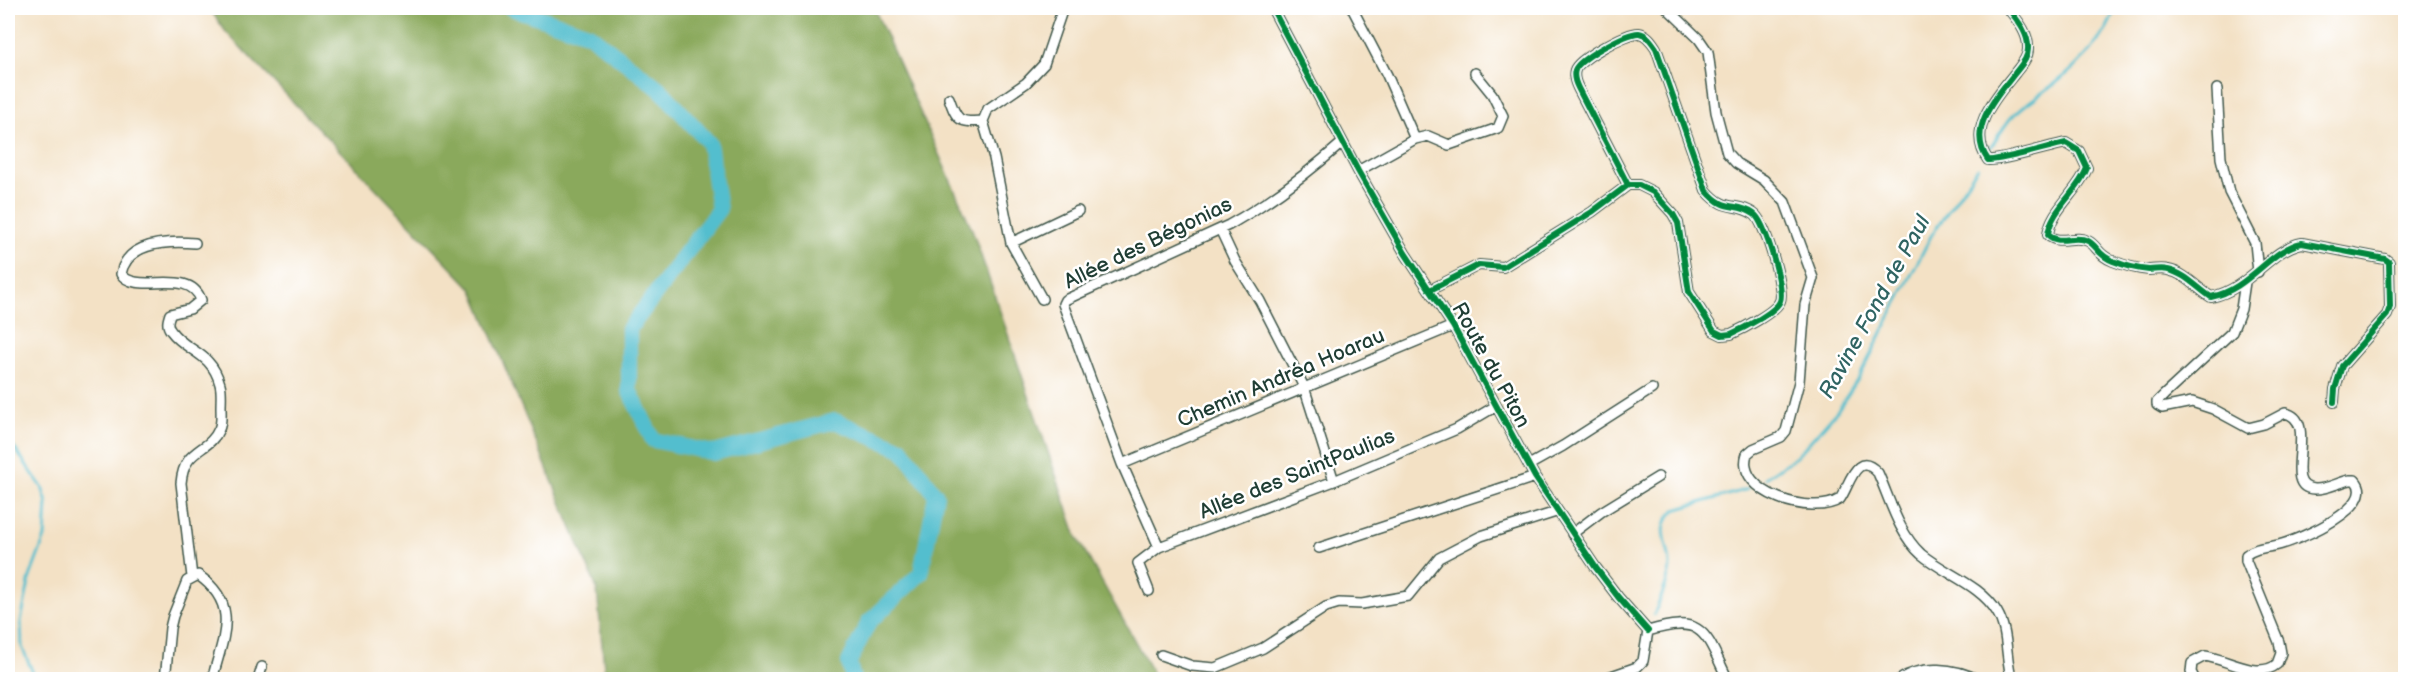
<svg xmlns="http://www.w3.org/2000/svg" width="2413" height="687" font-family="'Balsamiq Sans',sans-serif">
	<rect width="100%" height="100%" fill="#fff"/>
	<filter id="ink" filterUnits="userSpaceOnUse"><feTurbulence type="fractalNoise" baseFrequency=".0167" numOctaves="2"/><feDisplacementMap in="SourceGraphic" scale="12" xChannelSelector="R" yChannelSelector="G"/><feConvolveMatrix kernelMatrix="1 2 1 2 8 2 1 2 1" color-interpolation-filters="sRGB"/></filter>
	<filter id="wash" filterUnits="userSpaceOnUse"><feTurbulence type="fractalNoise" baseFrequency=".008" numOctaves="4" result="noise"/><feDisplacementMap in="SourceGraphic" scale="24" xChannelSelector="R" yChannelSelector="G"/><feGaussianBlur stdDeviation="1.35" result="paint"/><feColorMatrix in="noise" values="0 0 0 0 0 0 0 0 0 0 0 0 0 0 0 0 0 1.4 0 .05"/><feComposite in="paint" operator="in"/></filter>
	<g filter="url(#wash)">
		<rect width="100%" height="100%" fill="#f3e1c5"/>
		<!-- forest -->
		<path fill="#8aa95c" stroke="#547348" stroke-width="1.5" d="M209,8H874L972,229L1077,537L1156,679H605L597,589L473,290L226,32Z"/>
		<g fill="none" stroke-linecap="round" stroke-linejoin="round">
			<!-- stream -->
			<path stroke="#53bece" stroke-width="3" d="M1991,147C1997,138 2003,128 2009,120C2023,104 2040,95 2056,83C2077,67 2111,33 2114,8
				M8,439L42,487L47,503L45,537L30,577L21,621L22,647L36,680
				M1765,478L1797,456L1837,411L1860,376L1931,236L1978,167
				M1654,615C1659,601 1669,582 1670,566C1670,544 1654,528 1675,510L1748,489"/>
			<!-- river -->
			<path stroke="#53bece" stroke-width="16" d="M511,8L589,34L661,90L709,143L719,209L629,329V390L653,440L714,453L835,421L902,449L936,495L921,573L869,622L849,662L853,680"/>
		</g>
	</g>
	<g filter="url(#ink)">
		<g fill="none" stroke-linecap="round" stroke-linejoin="round">
			<defs>
				<path id="street" d="M1272,8L1358,171L1405,253L1453,326L1535,477L1596,568L1618,597L1648,631
					M1352,8L1387,75L1415,139
					M1667,8L1699,39L1708,52L1716,112L1727,153L1736,163L1764,180L1785,202L1813,278L1805,305L1799,382L1786,431L1781,437L1753,449L1747,454C1734,493 1813,517 1840,499C1850,485 1856,449 1878,473C1890,500 1899,534 1921,554C1945,574 1981,585 1997,612C2009,632 2005,658 2012,680
					M2008,8C2017,20 2029,33 2028,49C2028,59 2020,66 2015,73C1996,97 1966,129 1988,160C1997,162 2051,146 2066,143L2079,151L2087,168C2079,191 2050,210 2048,235C2060,246 2074,234 2088,241C2098,246 2097,255 2113,261C2123,265 2138,269 2149,270C2155,270 2162,268 2168,270C2185,273 2197,288 2211,297C2249,290 2270,249 2302,243L2385,259L2389,262L2390,307L2387,315L2342,366L2335,389L2334,402
					M2217,89L2221,158L2229,192L2255,243L2258,272
					M949,98C957,121 959,123 983,121
					M1358,171L1415,139L1428,136L1449,145L1498,128L1503,116L1492,94L1475,73
					M1220,229L1235,261L1260,301L1304,387L1334,481
					M1011,243L1078,211
					M1430,290L1479,265L1503,267L1592,212L1628,185H1639L1653,192L1673,214L1678,223L1689,292L1714,331L1722,335L1731,334C1742,329 1776,312 1780,301C1785,290 1765,221 1754,214C1735,201 1726,214 1706,190L1656,48C1652,42 1647,34 1639,33C1628,32 1578,59 1575,70C1573,76 1575,82 1578,88L1628,185
					M1042,299L1011,243L994,158L983,121L988,109L1026,83L1044,64L1063,8
					M1122,464L1453,326
					M1529,465L1563,446L1652,389
					M1572,534L1601,512L1658,477
					M1159,547L1122,464L1063,304L1065,300L1229,225C1270,202 1307,174 1342,143
					M1319,548L1535,477
					M192,577L181,483C184,447 209,453 219,429C222,423 221,414 221,407C221,399 222,391 220,384C211,351 186,352 171,331C166,325 168,320 170,314L190,309L201,300C189,266 137,296 121,274C127,241 169,241 195,243
					M1149,591L1138,563L1159,547L1334,481L1457,429L1496,406
					M1648,631C1705,614 1705,633 1728,680
					M1161,655L1192,666L1215,668L1263,648L1326,607L1339,603L1362,604L1408,596L1439,558L1481,536L1556,512
					M165,680L170,628L173,616L187,581L198,575C241,605 223,637 212,680
					M258,680L262,667
					M1600,680L1637,667L1643,661L1648,631
					M1899,680C1921,664 1955,668 1979,680
					M2195,680L2191,672L2192,663L2205,656C2227,659 2258,680 2277,664L2281,653L2279,642L2246,561V555C2257,546 2270,548 2282,544C2300,539 2379,506 2355,480H2350C2339,482 2326,490 2314,489C2279,488 2321,420 2285,413L2264,424L2248,428L2213,409L2192,402L2162,408L2157,405V402L2164,395L2232,332L2241,309L2245,282"/>
			</defs>
			<!-- street casing -->
			<use href="#street" stroke="#3f564a" stroke-width="12"/>
			<!-- street -->
			<use href="#street" stroke="#fff" stroke-width="9"/>
			<defs>
				<path id="cycleway" d="M1272,8L1358,171L1405,253L1453,326L1535,477L1596,568L1618,597L1648,631
					M2008,8C2017,20 2029,33 2028,49C2028,59 2020,66 2015,73C1996,97 1966,129 1988,160C1997,162 2051,146 2066,143L2079,151L2087,168C2079,191 2050,210 2048,235C2060,246 2074,234 2088,241C2098,246 2097,255 2113,261C2123,265 2138,269 2149,270C2155,270 2162,268 2168,270C2185,273 2197,288 2211,297C2249,290 2270,249 2302,243L2385,259L2389,262L2390,307L2387,315L2342,366L2335,389L2334,402
					M1430,290L1479,265L1503,267L1592,212L1628,185H1639L1653,192L1673,214L1678,223L1689,292L1714,331L1722,335L1731,334C1742,329 1776,312 1780,301C1785,290 1765,221 1754,214C1735,201 1726,214 1706,190L1656,48C1652,42 1647,34 1639,33C1628,32 1578,59 1575,70C1573,76 1575,82 1578,88L1628,185"/>
			</defs>
			<!-- cycleway casing -->
			<use href="#cycleway" stroke="#fff" stroke-width="10"/>
			<!-- cycleway -->
			<use href="#cycleway" stroke="#00873e" stroke-width="6"/>
		</g>
	</g>
	<g text-anchor="middle" dominant-baseline="central" stroke-width="5" stroke-linejoin="round" paint-order="stroke">
		<!-- street labels -->
		<g font-size="21" fill="#1f3d34" stroke="#fff">
			<text transform="translate(1148 243) rotate(-26)">Allée des Bégonias</text>
			<text transform="translate(1491 365) rotate(61)">Route du Piton</text>
			<text transform="translate(1281 378) rotate(-23)">Chemin Andréa Hoarau</text>
			<text transform="translate(1297 474) rotate(-22)">Allée des SaintPaulias</text>
		</g>
		<!-- water labels -->
		<g font-size="22" font-style="italic" fill="#2f6462" stroke="#fff">
			<text transform="translate(1875 307) rotate(-61)">Ravine Fond de Paul</text>
		</g>
	</g>
	<!-- margin -->
	<rect width="2413" height="687" fill="none" stroke="#fff" stroke-width="30"/>
</svg>
